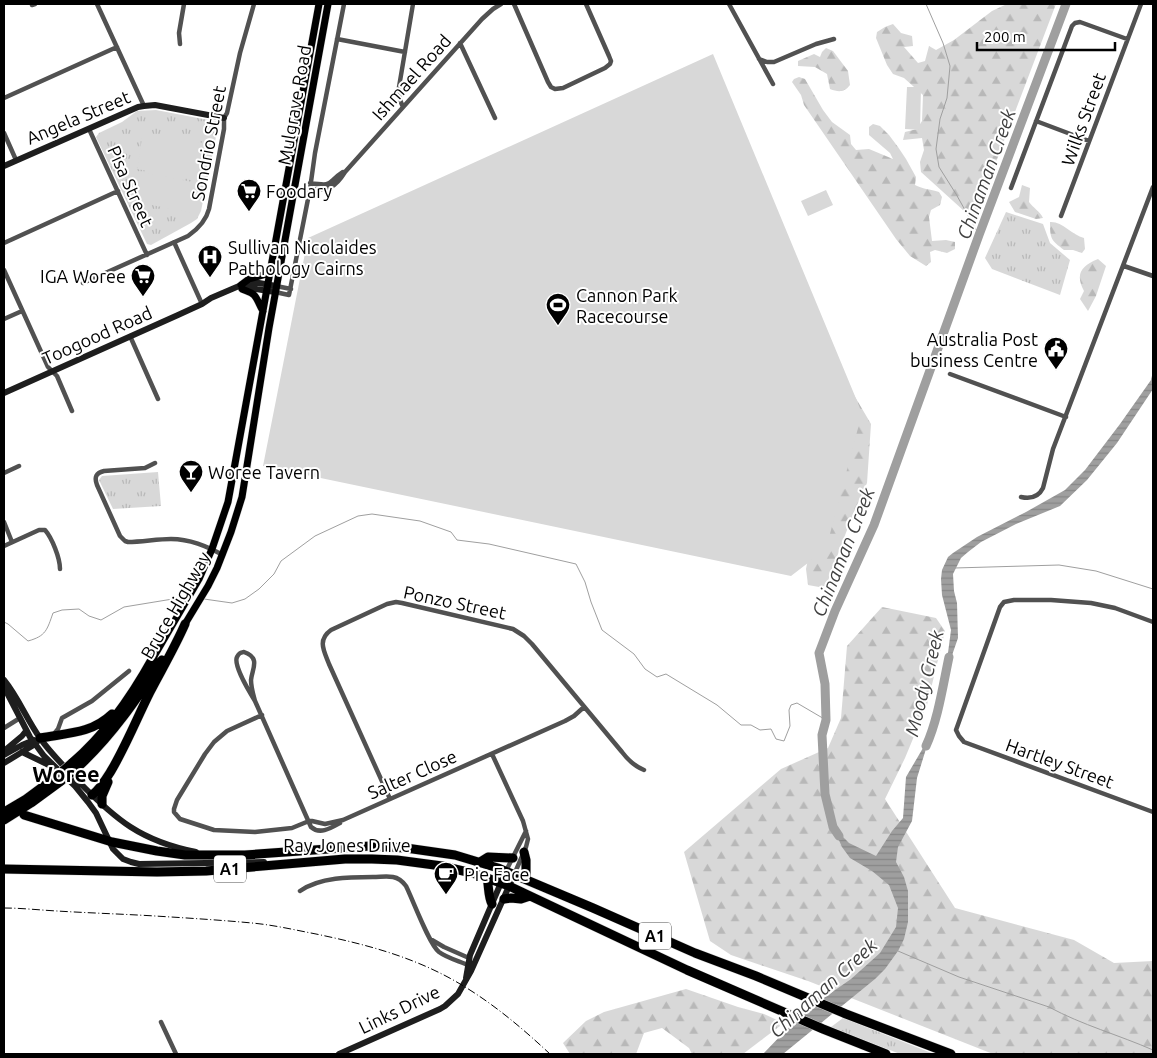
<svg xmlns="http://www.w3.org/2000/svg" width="1157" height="1058" font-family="Ubuntu,sans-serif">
	<defs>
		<pattern id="grass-tufts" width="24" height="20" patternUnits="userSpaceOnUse" patternTransform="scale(1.25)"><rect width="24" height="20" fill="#d8d8d8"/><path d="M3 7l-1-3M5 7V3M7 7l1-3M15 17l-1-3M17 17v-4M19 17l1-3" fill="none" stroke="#b8b8b8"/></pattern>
		<pattern id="forest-firs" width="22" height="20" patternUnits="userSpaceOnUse" patternTransform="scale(1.25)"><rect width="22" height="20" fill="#d8d8d8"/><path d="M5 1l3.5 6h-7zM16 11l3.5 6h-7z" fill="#b8b8b8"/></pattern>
		<pattern id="water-rules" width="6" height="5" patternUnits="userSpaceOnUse" patternTransform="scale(1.25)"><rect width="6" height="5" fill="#9f9f9f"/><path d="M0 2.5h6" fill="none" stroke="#878787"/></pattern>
	</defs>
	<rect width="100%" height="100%" fill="#fff"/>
	<!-- grass -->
	<path fill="url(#grass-tufts)" d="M156,110L219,122L201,211L197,219L191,223L151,245L147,244L96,137L99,133L122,122L137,111Z
		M1006,212L1043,224L1050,243L1070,260L1060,295L992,269L985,258Z
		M158,472L161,506L113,509L99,480L102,476Z
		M843,1018L934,1054H900L831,1027Z"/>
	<!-- forest -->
	<path fill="url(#forest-firs)" d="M1007,4H1056L974,220L921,172L920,162L924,150L922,138L903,140L905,132L917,129L922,121L923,95L904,78L893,74L887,65L876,38L877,32L885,27L893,24L901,33L912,36L913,46L904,47L918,63L925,61L929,46L936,50L954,40L992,11Z
		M826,48L833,51L848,71L850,85C844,93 838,92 830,89L827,74L815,67L798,66V61L814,54L820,57L822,52Z
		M799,77L805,79L823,110L832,122L850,135L851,144L856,150L869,149L893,159L890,153L869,135V127L873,124L880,126L889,135L898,147L906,159L916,177L915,185C922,189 930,189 939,192L942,197L940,205L931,210L929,217L932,241L946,240L955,242V249L947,253L935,250L930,252L931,262L926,266L910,256L896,239L804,105L801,95L792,82L794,79Z
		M1022,185L1030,188L1029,202C1033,208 1040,211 1043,218L1036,219L1015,212L1009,202L1019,197Z
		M1050,222C1062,221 1072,235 1084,238L1085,249L1082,253L1073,250H1064C1051,240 1050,239 1050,222Z
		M1098,259L1106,266L1096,296L1088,311L1080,299L1084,291C1075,274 1081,266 1098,259Z
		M844,378L871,424L867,483L853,514L826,586L819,587L808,585L806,569Z
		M882,607L936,618L945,631L927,705L905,758L885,799L955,908L1074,940L1114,963L1153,961V1054H993L808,981L731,955L710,941L684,852L781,769L828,748L841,718L847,646Z
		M686,989L738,1007L764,1014L777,1020L780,1026L743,1054H692L689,1048L662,1028L644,1033L636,1054H570L563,1043L586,1021L604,1012Z"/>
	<!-- garden -->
	<path fill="#d8d8d8" d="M713,54L862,413L826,549L791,576L263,466L308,238Z
		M907,87H921L920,130L905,129Z
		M143,132L209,144L201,181L137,169Z
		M136,171L203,184L198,214L131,201Z
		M826,190L833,205L808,216L801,201Z"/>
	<!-- water -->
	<path fill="url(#water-rules)" d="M1153,371V389L1117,443L1087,480L1060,506L1016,524L981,542L968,552L961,558L953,574L954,591L957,603L958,638L949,664L946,668L951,630L942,595L941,579L942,570L948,557L953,553L977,537L1026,512L1065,490L1085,470L1120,424L1151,380Z
		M930,736L917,778L912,821L898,847L896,862L904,877L908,891V922L904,939L898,951L885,969L875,979L783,1054H763L787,1029L818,1002L851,979L880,953L896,927L898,908L889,885L872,871L850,858L842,847L833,827L849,843L876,856L892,831L903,818L906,777Z"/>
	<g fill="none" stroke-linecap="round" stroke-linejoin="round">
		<!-- stream -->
		<path stroke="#9f9f9f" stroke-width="1" d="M926,4L943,43L950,66L947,98L940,119L936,149L939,167L956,194L979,235
			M955,568L1059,565L1096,571L1153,589
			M204,599L232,603L245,599L259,589L274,574L281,561L315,536L358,516L372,514L420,521L451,532L457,540L489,544L576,564L585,582L591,602L602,630L634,654L645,669L657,677L666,674L717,705L741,725H751L760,730L771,729L776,739L784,741L790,726L789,710L791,705L797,703L826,720
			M4,622L8,624L28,641C46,636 47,630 53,613L62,610L79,609L89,616L101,620L124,607L185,597
			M898,951L959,977L1049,1007C1082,1025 1119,1035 1153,1050"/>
		<!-- river -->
		<path stroke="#9f9f9f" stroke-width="9" d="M926,746C938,720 943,685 949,657
			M839,836L833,827L825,794L822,735L826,720L825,684L819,653L835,611L874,525L979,235L1066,4"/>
		<defs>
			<path id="primary" d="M241,285L249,279L270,273
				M242,289C246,291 251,292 254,295C258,299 259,305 263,311
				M185,624L208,586L217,568L231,532L242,497L269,328L328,4
				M153,658L199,579L212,549L228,502L319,4"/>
			<path id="highway" d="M40,738C67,733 91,734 112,714
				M72,763C106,734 132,696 153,658
				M77,768C112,736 137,699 162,660
				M92,795C100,789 106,779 111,771C126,746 137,718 150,692C162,669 175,647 185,624
				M102,804V796L108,782
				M4,812L26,799L57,776
				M24,815L112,842L157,851L185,855H245L370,846L406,848L455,855L498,868L593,908L695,953L756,976L846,1014L951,1054
				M4,820L31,803L61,781
				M524,852L526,860V879
				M480,862L488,857L513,858
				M4,869L157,872L206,871L345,859H372L397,860L442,866L476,874L509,886L687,970L823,1029L886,1054
				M487,878C489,886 488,897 492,904
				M504,899L511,898L521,899L530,896"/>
		</defs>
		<!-- primary casing -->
		<use href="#primary" stroke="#dbdbdb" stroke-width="8"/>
		<!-- highway casing -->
		<use href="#highway" stroke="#dbdbdb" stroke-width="10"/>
		<!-- street -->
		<path stroke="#515151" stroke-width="4.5" d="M97,4L144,106
			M514,4L548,82L551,87L555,89L563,88L605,68L610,64L611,61L609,56L586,4
			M729,4L773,84
			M32,5L35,4
			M337,39L405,52
			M460,43L495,118
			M180,44L179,33L184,4
			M759,59L767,62H774L816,44L834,39
			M4,98L117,47
			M403,107L400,100L399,87L413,4
			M1036,121L1089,141
			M89,129L147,255
			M4,133L16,160
			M310,183C335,187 326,183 343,172
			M1011,188L1072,26L1075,23L1080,22L1127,39
			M310,189C328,191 335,188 345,172L482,19L493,9L501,4
			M1061,216L1141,4
			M174,242L202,304
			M4,243L118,191
			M1124,266L1153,276
			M4,270L48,367L57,376L72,411
			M83,283L188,236C198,229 206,221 209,209L224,129V118L227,113L240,53L254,4
			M276,286L291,289
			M275,292L289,295L310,189L315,153L344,4
			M4,319L22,311
			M130,336L158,399
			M950,374L1066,417
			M155,463L145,468L104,471C96,473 94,477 97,485L120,536L125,541L128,542C142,542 157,539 171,539C190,539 206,546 223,555
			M4,473L19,466
			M1021,497C1030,499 1038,498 1043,488L1053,449L1153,187
			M4,522L12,542
			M4,546L39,530H45C52,538 60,558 60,569
			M1153,622L1115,608L1091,603L1051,600H1014L1004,602L1000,607L956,730L959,736L964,742L1153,812
			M244,652C261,658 252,669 251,680C251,687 253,694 255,701C250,693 233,665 237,657C239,653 240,653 244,652Z
			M255,701L311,827C320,835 331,828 340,823
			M262,715L227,731L214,742L205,754L177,800L174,809V812L180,819L214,830L255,832L292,828L309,821
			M4,728L20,718
			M54,734L58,729L62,718L92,701L129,671
			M492,754L523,821L528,839L526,847L514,875
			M390,799L329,664C324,651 317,640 331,630L387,604L396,602L402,603L513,629L524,636L532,644L622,752C628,760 634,766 644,770
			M309,821H312L325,824L343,820L565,721L574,716L584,707
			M506,871L526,831
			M300,891C320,877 350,877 373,877C380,877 387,876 393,877C399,878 403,882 406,886C413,900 429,944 439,952C447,958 459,961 468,965
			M432,940L444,947L469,958
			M161,1022L176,1054"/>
		<!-- secondary -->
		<path stroke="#1e1e1e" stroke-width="6" d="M4,166L138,107L144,106L155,105L224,118
			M243,289H256L275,292
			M4,393L178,315L202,304L211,298L246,283H259L276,286
			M4,680C18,697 27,720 40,738C51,754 65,767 78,781C116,820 141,841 196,852
			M4,687L30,737L44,756L75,786L88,802L96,813L113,849L123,859L131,862L139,864L264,862
			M4,751L22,736L26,731
			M22,752L55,768
			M4,755L22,745L34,740
			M4,763L32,746L38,741
			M466,978L470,955L506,871
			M339,1054L440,1009L445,1006L458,994L471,971L514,875"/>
		<!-- primary -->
		<use href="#primary" stroke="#000" stroke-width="7"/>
		<!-- highway -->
		<use href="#highway" stroke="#000" stroke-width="9"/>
		<!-- rail -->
		<path stroke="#000" stroke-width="1" stroke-dasharray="8 2.5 1 2.5" stroke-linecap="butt" d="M4,908C21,908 39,910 57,911C89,913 122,914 155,916C187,918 220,920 252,923C274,925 295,930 316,934C364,944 411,956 455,981C490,1001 520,1026 550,1054"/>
		<defs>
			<path id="highway-bridge" d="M57,776L72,763
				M61,781L77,768"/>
		</defs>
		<!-- highway-bridge casing -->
		<use href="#highway-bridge" stroke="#dbdbdb" stroke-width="10" stroke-linecap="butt"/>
		<!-- highway-bridge -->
		<use href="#highway-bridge" stroke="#000" stroke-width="9"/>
	</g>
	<!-- icons -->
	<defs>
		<symbol id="supermarket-pin" viewBox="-11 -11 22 30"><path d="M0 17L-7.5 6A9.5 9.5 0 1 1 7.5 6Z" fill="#000" stroke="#fff"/><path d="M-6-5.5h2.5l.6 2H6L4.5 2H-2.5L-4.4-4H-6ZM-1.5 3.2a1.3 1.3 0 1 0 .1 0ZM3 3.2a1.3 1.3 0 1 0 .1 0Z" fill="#fff"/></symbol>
		<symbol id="hospital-pin" viewBox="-11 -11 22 30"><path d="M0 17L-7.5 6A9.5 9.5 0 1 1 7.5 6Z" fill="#000" stroke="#fff"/><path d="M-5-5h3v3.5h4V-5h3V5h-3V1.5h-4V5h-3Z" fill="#fff"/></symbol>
		<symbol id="stadium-pin" viewBox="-11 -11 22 30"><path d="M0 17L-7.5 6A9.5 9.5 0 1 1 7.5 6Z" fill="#000" stroke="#fff"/><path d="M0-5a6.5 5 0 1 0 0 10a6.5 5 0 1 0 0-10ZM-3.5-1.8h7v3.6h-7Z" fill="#fff"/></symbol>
		<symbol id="civic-pin" viewBox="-11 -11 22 30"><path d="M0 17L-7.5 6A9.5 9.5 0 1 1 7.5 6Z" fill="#000" stroke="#fff"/><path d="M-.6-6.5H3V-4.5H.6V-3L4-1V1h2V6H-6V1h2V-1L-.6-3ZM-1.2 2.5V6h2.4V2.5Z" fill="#fff"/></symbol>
		<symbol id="bar-pin" viewBox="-11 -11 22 30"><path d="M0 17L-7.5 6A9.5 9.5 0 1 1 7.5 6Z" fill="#000" stroke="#fff"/><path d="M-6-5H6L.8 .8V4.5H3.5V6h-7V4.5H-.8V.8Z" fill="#fff"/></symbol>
		<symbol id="cafe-pin" viewBox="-11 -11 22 30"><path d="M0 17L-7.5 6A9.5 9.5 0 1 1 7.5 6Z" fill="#000" stroke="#fff"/><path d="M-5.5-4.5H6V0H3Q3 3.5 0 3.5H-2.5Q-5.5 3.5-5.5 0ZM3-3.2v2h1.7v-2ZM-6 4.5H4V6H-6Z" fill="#fff"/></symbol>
	</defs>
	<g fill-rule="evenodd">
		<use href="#supermarket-pin" x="235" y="177" width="28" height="38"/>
		<use href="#hospital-pin" x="196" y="243" width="28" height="38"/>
		<use href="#supermarket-pin" x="129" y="262" width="28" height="38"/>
		<use href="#stadium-pin" x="544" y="291" width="28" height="38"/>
		<use href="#civic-pin" x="1042" y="335" width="28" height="38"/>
		<use href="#bar-pin" x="177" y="458" width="28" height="38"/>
		<use href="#cafe-pin" x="432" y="860" width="28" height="38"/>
	</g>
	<g text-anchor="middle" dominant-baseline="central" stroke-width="4" stroke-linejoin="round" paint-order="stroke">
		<!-- shield labels -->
		<g fill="#fff" stroke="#4c4c4c" stroke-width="1">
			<rect x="214" y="855.5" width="32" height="27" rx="4"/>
			<rect x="639" y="922.5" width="32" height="27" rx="4"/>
		</g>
		<g font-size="16" font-weight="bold" fill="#000">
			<text x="230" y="869">A1</text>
			<text x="655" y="936">A1</text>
		</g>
		<!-- street labels -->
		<g font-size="18" fill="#000" stroke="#fff">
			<text transform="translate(411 77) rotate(-48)">Ishmael Road</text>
			<text transform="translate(294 105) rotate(-80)">Mulgrave Road</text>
			<text transform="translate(78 117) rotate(-23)">Angela Street</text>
			<text transform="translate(1083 119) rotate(-70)">Wilks Street</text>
			<text transform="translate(208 143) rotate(-79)">Sondrio Street</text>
			<text transform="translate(131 186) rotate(66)">Pisa Street</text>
			<text transform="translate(97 335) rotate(-24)">Toogood Road</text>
			<text transform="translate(455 602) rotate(12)">Ponzo Street</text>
			<text transform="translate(175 605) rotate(-60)">Bruce Highway</text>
			<text transform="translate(1060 763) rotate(20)">Hartley Street</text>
			<text transform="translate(412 774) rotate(-24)">Salter Close</text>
			<text x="347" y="845">Ray Jones Drive</text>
			<text transform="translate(399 1009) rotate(-26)">Links Drive</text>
		</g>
		<!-- poi labels -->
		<g font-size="18" fill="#000" stroke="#fff" text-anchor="start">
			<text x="266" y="191">Foodary</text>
			<text x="228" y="247">Sullivan Nicolaides<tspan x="228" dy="21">Pathology Cairns</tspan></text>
			<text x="126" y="276" text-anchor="end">IGA Woree</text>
			<text x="576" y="295">Cannon Park<tspan x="576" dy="21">Racecourse</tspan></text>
			<text x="1038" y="339" text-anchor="end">Australia Post<tspan x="1038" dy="21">business Centre</tspan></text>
			<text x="208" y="472">Woree Tavern</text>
			<text x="464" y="874">Pie Face</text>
		</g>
		<!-- water labels -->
		<g font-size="19" font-style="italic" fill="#404040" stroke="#fff">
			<text transform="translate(986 174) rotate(-70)">Chinaman Creek</text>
			<text transform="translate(843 552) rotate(-68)">Chinaman Creek</text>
			<text transform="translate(924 683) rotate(-76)">Moody Creek</text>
			<text transform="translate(823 988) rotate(-42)">Chinaman Creek</text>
		</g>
		<!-- district labels -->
		<g font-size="22" font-weight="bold" fill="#000" stroke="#fff">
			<text x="66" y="773">Woree</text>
		</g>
	</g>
	<!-- border -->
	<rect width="1157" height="1058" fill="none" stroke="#000000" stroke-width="10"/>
	<!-- scale -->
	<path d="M977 42v8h138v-8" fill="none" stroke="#000000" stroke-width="2.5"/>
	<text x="984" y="42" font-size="15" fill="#000000" stroke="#ffffff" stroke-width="4" paint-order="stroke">200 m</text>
</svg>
